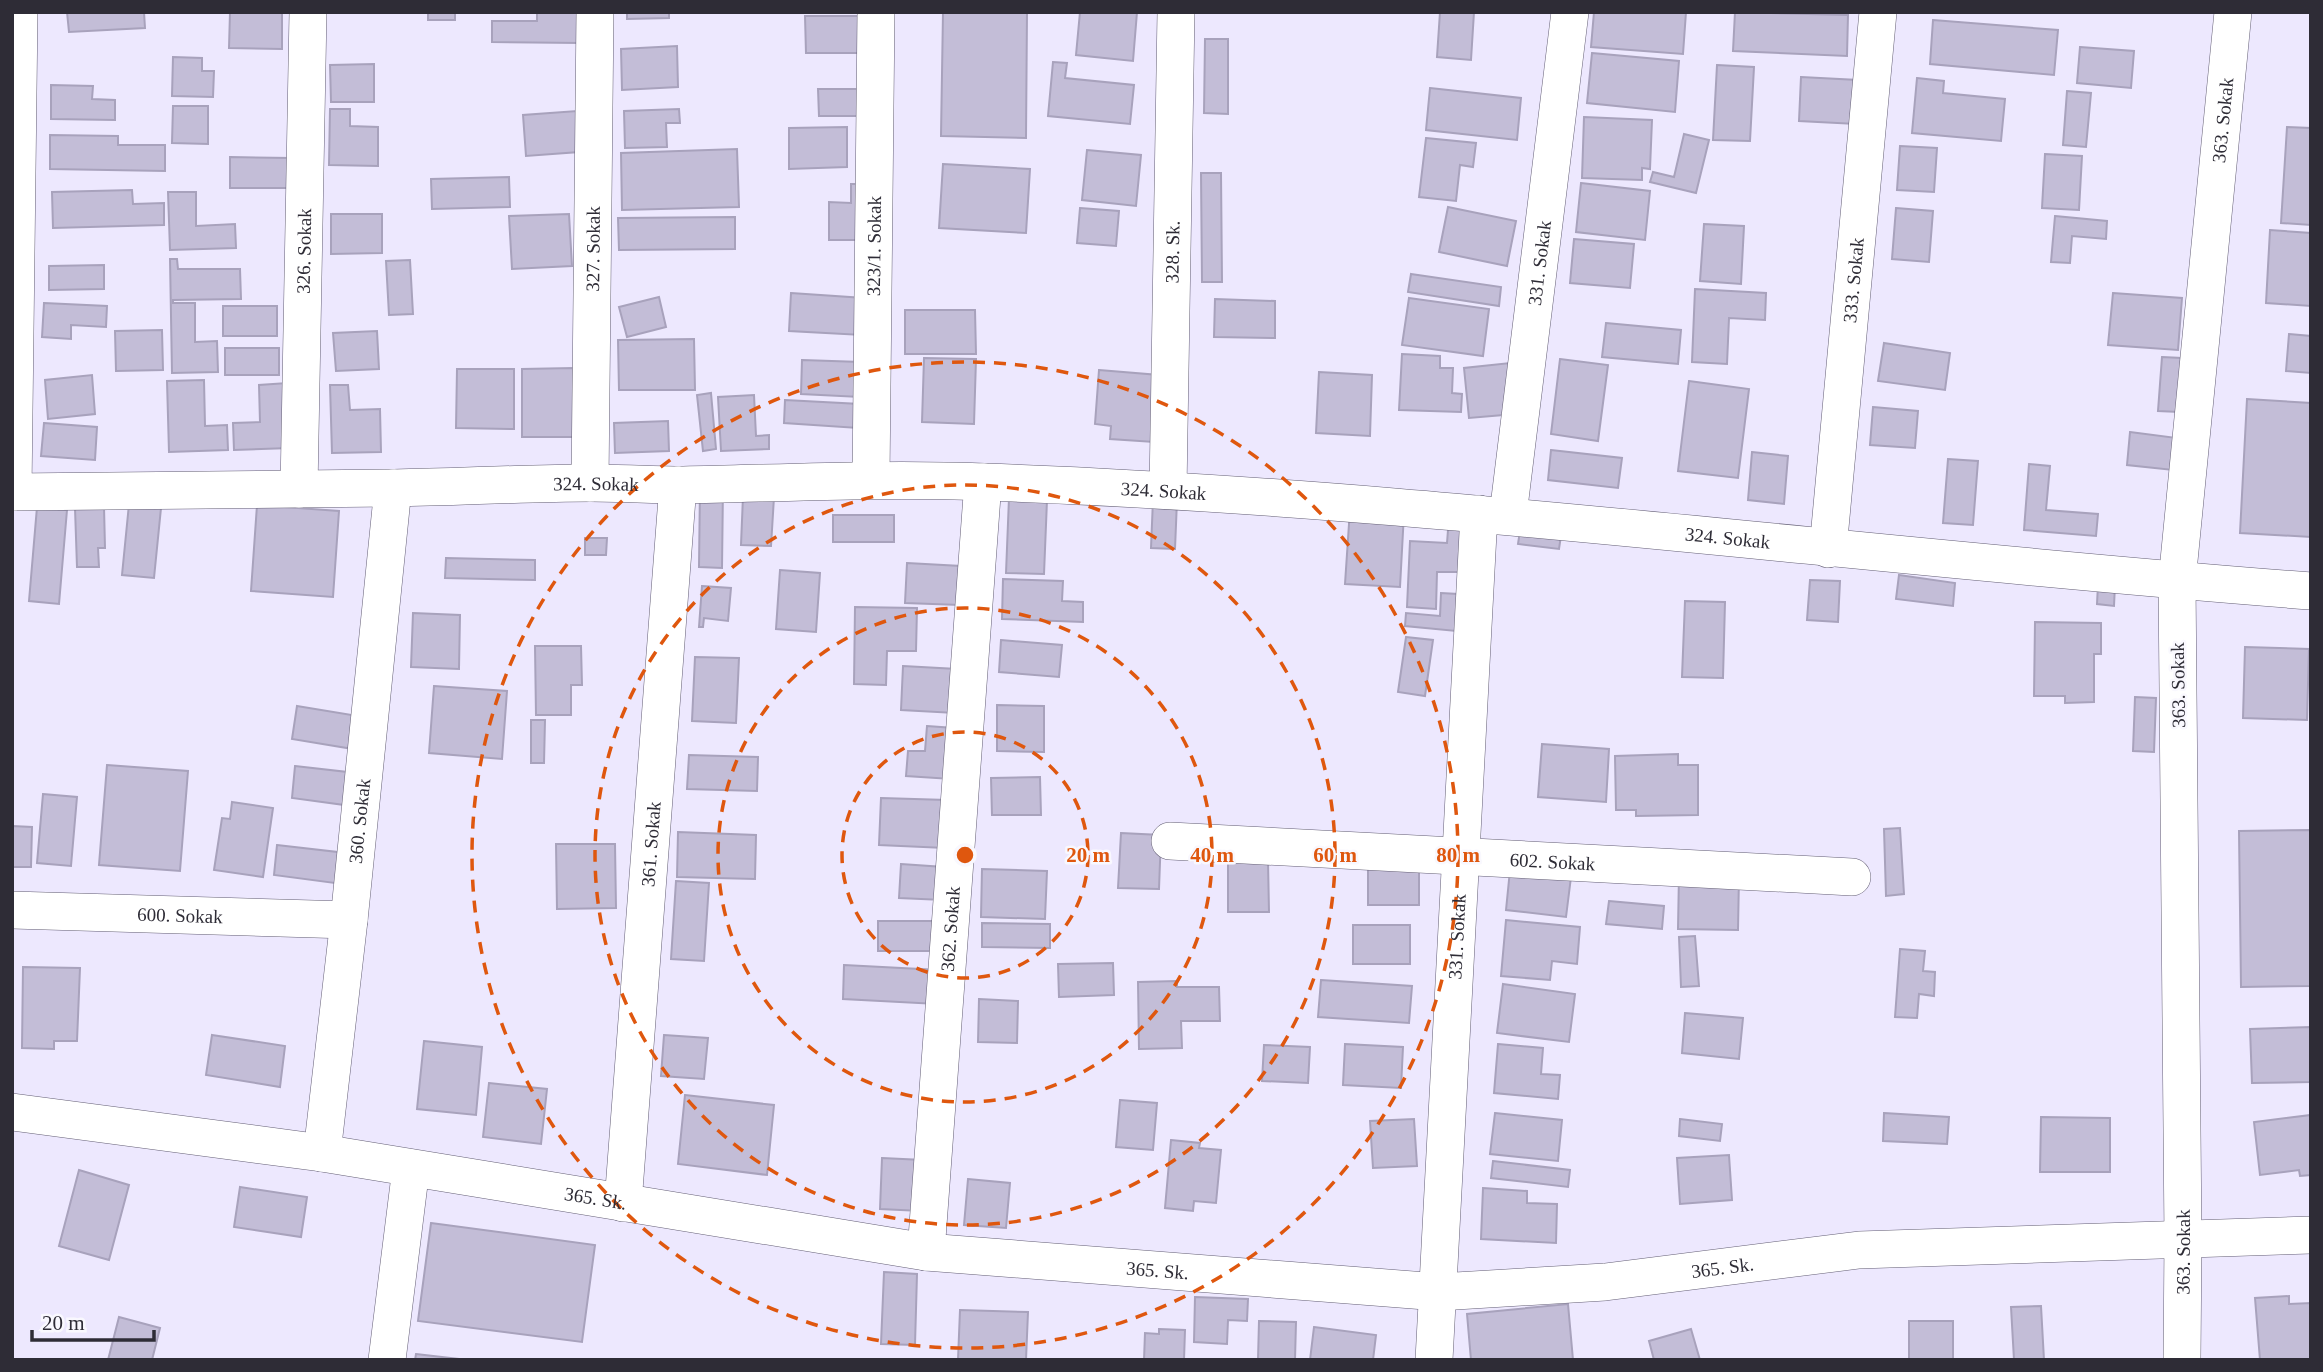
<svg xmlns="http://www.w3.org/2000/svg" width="2323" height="1372" font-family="Georgia,serif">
	<rect width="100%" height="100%" fill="#ede8fe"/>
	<!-- building -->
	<path fill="#c3bdd7" stroke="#a8a2bc" stroke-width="2" d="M67,12H144L145,28L69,32Z
		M230,12H282V49L229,48Z
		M428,12H455V20H428Z
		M537,12H580V43L492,42V21H537Z
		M627,12H669V18L627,19Z
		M943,12H1027L1026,138L941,136Z
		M1080,12H1137L1133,61L1076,55Z
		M1440,12H1474L1471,60L1437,57Z
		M1594,12H1686L1683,54L1591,47Z
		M1735,12L1848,15L1847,56L1733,51Z
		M805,16H870V53H806Z
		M1933,20L2058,30L2054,75L1930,64Z
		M1205,39H1228V114L1204,113Z
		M677,46L678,87L622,90L621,49Z
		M2080,47L2134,51L2131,88L2077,83Z
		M1592,53L1679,61L1675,112L1587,103Z
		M173,57L202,58V71H214L213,97L172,96Z
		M1053,62L1067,63L1065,78L1134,85L1130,124L1048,116Z
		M374,64V102H331L330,65Z
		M1717,65L1754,67L1750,141L1713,140Z
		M1801,77L1858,80L1856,124L1799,121Z
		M1917,78L1944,81L1943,93L2005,99L2001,141L1912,133Z
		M51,85L93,86L92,99L115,100V120L51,119Z
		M1430,88L1521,98L1517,140L1426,130Z
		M818,89H870L869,116H819Z
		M2067,91L2091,93L2086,147L2063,145Z
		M173,106H208V144L172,143Z
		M330,109H350V126L378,127V166L329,165Z
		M679,109L680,123H666L667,147L625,148L624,111Z
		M577,111L579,152L526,156L523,115Z
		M1584,117L1652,120L1650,169L1642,168V180L1582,178Z
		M847,127V167L789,169V128Z
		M2287,127L2311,128V225L2281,223Z
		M1684,134L1709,140L1696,193L1650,182L1653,172L1674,177Z
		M50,135L118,136V145H165V171L50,169Z
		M1426,138L1476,143L1473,167L1460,165L1456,201L1419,197Z
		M1900,146L1937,148L1934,192L1897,190Z
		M737,149L739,207L622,210L621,153Z
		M1087,150L1141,155L1136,206L1082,200Z
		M2045,154L2082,156L2079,210L2042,208Z
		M230,157L291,158V188H230Z
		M943,164L1030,169L1026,233L939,228Z
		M1201,173H1221L1222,282H1202Z
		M509,177L510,207L432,209L431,179Z
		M1581,183L1650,191L1645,240L1576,232Z
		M851,184H868V240H829V202L851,203Z
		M132,190L133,204L164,203V225L53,228L52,192Z
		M168,192H196V226L235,224L236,248L170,250Z
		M1448,207L1516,221L1507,266L1439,252Z
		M1080,208L1119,211L1116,246L1077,243Z
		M1896,208L1933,211L1929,262L1892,259Z
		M331,214H382V253L331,254Z
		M569,214L572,266L512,269L509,216Z
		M2055,216L2107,221L2106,239L2072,236L2070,263L2051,262Z
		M735,217V249L619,250L618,218Z
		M1704,224L1744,226L1741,284L1700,281Z
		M2270,230L2311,233V306L2266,303Z
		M1574,239L1634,244L1630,288L1570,283Z
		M170,259H177L178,269H240L241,299L173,300V303H195V342L217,341L218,372L172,373Z
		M410,260L413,314L389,315L386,261Z
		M104,265V289L49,290V266Z
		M1411,274L1501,287L1499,306L1408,292Z
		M1695,289L1766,293L1765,320L1729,318L1727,364L1692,362Z
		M791,293L864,298L862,335L789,331Z
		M2113,293L2182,298L2178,350L2108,345Z
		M659,297L666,327L627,337L619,307Z
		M1409,298L1489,309L1483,356L1402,345Z
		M1215,299L1275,301V338L1214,337Z
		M44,303L107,306L106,327L71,325V339L42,337Z
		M223,306H277V336H223Z
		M905,310H975L976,354H905Z
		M1606,323L1681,330L1678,364L1602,357Z
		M162,330L163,370L116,371L115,331Z
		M377,331L379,369L336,371L333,333Z
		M2289,334L2311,336V373L2286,371Z
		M694,339L695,390H619L618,340Z
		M1884,343L1950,353L1945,390L1878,381Z
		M225,348H279V375H225Z
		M1402,354L1440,356V368H1453L1452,393L1462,394L1461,412L1399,410Z
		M2162,357L2182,358L2179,412L2158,411Z
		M924,358L976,359L974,424L922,422Z
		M1560,359L1608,365L1598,441L1551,434Z
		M802,360L861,362L860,397L801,394Z
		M1510,363L1515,414L1469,418L1464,368Z
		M573,368V437H522V369Z
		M457,369H514V429L456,428Z
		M1099,370L1159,375L1154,442L1110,439L1111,426L1095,424Z
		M1319,372L1372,375L1370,436L1316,433Z
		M92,375L95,414L48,419L45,380Z
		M204,380L205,426L227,425L228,450L169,452L167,381Z
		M1689,381L1749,389L1738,478L1678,471Z
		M287,383L290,448L234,450L233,423L260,422L259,385Z
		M330,385H348L350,410L380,409L381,452L332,453Z
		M711,393L716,449L703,451L697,395Z
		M754,395L756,436L769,435V449L721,451L718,397Z
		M2247,399L2311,403V537L2240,533Z
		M785,400L860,404L858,428L784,423Z
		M1873,407L1918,411L1915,448L1870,445Z
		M668,421L669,451L615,453L614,423Z
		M44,423L97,427L95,460L41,456Z
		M2130,432L2177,438L2173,470L2127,465Z
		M1551,450L1622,458L1618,488L1548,480Z
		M1752,452L1788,456L1784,504L1748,500Z
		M1948,459L1978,461L1973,525L1943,523Z
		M2029,464L2050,466L2046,510L2098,514L2096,536L2024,530Z
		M700,486H723L722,568L699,567Z
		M130,494L162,498L154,578L122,575Z
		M743,496L774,497L771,546L741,545Z
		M1009,498L1047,500L1044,574L1006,573Z
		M1153,499L1177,500L1175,549L1151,548Z
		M257,505L339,511L333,597L251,591Z
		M37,507L67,510L59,604L29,601Z
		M104,507L105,548H98L99,567H77L75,508Z
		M1350,509L1404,513L1400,587L1345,584Z
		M833,515H894V542H833Z
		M1449,517L1466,518L1463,572H1437L1436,609L1407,607L1410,541L1447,543Z
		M1521,524L1562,529L1559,549L1518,544Z
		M585,538H607L606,555H585Z
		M446,558L535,560V580L445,578Z
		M907,563L961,566L960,605L905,603Z
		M780,570L820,573L816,632L776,629Z
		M1899,575L1955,583L1953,606L1896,599Z
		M1003,579L1063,581L1062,601L1083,602V622L1002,619Z
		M1810,580L1840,581L1838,622L1807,620Z
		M2098,584L2115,585L2114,606L2097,604Z
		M702,586L731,588L728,621L704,618L703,627H699Z
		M1441,593L1458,594L1456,631L1405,626L1406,613L1440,616Z
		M1685,601L1725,602L1723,678L1682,677Z
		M855,607L917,608L916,651H887L886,685L854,684Z
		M413,613L460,615L459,669L411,667Z
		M2035,622L2101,623V654H2094V702L2065,703V696H2034Z
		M1406,637L1433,640L1425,696L1398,692Z
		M1001,640L1062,645L1059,677L999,672Z
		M535,646H581L582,685H571V715H536Z
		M2245,647L2309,649L2307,720L2243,718Z
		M695,657L739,658L736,723L692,721Z
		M903,666L957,669L955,713L901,710Z
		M434,686L507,691L502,759L429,753Z
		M2135,697L2156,698L2154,752L2133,751Z
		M997,705L1044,706V752L997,751Z
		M297,706L364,717L359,750L292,739Z
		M531,720H545L544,763H531Z
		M927,726L954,728L951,779L906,776L908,751H925Z
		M1542,744L1609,749L1606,802L1538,797Z
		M1678,754V765H1698V815L1636,816V810H1616L1615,756Z
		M689,755L758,757L757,791L687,789Z
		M107,765L188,771L180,871L99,865Z
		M295,766L356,773L352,806L292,798Z
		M1040,777L1041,815H992L991,778Z
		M43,794L77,797L71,866L37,863Z
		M881,798L947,800L945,848L879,845Z
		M232,802L273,808L263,877L214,870L222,818L230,819Z
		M12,826L32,827L31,867H12Z
		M1900,828L1904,894L1886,896L1884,829Z
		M2311,830V986L2241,987L2239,831Z
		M678,832L756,835L755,879L677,877Z
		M1121,833L1161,835L1159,889L1118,888Z
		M556,844H615L616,908L557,909Z
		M277,845L346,853L342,884L274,875Z
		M1228,861H1268L1269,912H1228Z
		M1368,862L1419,863V905H1368Z
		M901,864L944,867L943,900L899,898Z
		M982,869L1047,871L1045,919L981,917Z
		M1510,870L1571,877L1566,917L1506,910Z
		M1679,874L1739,876L1738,930L1678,929Z
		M676,881L709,883L704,961L671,959Z
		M1609,901L1664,906L1662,929L1606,924Z
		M1506,920L1580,927L1577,964L1552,961L1550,980L1501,976Z
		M878,921H940V951H878Z
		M982,923L1050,924V948L982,947Z
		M1353,925H1410V964H1353Z
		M1695,936L1699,986L1681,987L1679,937Z
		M1900,949L1925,951L1923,971L1935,972L1934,996L1919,994L1917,1018L1895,1017Z
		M1113,963L1114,995L1059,997L1058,964Z
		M844,965L939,970L937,1004L843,999Z
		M23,967L80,968L77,1041H54V1049L22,1048Z
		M1321,980L1412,986L1409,1023L1318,1017Z
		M1177,981V987H1219L1220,1021H1181L1182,1048L1139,1049L1138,982Z
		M1503,984L1575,994L1569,1042L1497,1033Z
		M979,999L1018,1001L1017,1043L978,1042Z
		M1685,1013L1743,1018L1739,1059L1682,1053Z
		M2311,1027V1082L2252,1083L2250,1029Z
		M212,1035L285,1046L280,1087L206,1075Z
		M664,1035L708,1038L704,1079L661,1076Z
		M424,1041L482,1047L476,1115L417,1109Z
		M1345,1044L1403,1047L1401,1088L1343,1085Z
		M1498,1044L1543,1048L1541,1074L1560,1075L1558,1099L1494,1093Z
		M1264,1045L1310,1047L1308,1083L1262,1081Z
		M489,1083L547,1089L541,1144L483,1137Z
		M685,1095L774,1105L767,1175L678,1164Z
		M1120,1100L1157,1103L1153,1150L1116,1147Z
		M1495,1113L1562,1120L1558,1161L1490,1154Z
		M1884,1113L1949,1117L1947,1144L1883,1141Z
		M2311,1115V1175L2300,1176L2299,1170L2260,1175L2254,1122Z
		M2041,1117L2110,1118V1172H2040Z
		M1414,1119L1417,1166L1373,1168L1370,1121Z
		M1680,1119L1722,1124L1720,1141L1679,1136Z
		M1171,1140L1200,1143L1199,1148L1221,1150L1216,1203L1194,1201L1193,1211L1165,1208Z
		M1729,1155L1732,1200L1680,1204L1677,1158Z
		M882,1158L923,1160L921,1211L880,1209Z
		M1493,1161L1570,1170L1568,1187L1491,1178Z
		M79,1170L129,1185L109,1260L59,1246Z
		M968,1179L1010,1183L1006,1228L964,1225Z
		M240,1187L307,1197L301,1237L234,1227Z
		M1483,1188L1527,1191V1203L1557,1204L1556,1243L1481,1239Z
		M431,1223L595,1245L582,1342L418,1321Z
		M884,1272L917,1274L915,1345L881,1344Z
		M2289,1296V1304L2311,1303V1360H2260L2255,1298Z
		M1195,1297L1248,1299L1247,1321L1228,1320L1227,1344L1194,1342Z
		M1568,1304L1573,1360H1471L1467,1314Z
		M2041,1306L2044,1360H2014L2011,1307Z
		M960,1310L1028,1312L1026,1360H958Z
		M119,1317L160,1328L152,1360H108Z
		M1259,1321L1296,1322L1295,1360H1258Z
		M1909,1321H1953V1360H1909Z
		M1314,1327L1376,1335L1373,1360H1310Z
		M1159,1329L1185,1330L1184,1360H1144L1145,1333L1159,1334Z
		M1691,1329L1700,1360H1654L1649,1341Z
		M416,1354L468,1360H415Z"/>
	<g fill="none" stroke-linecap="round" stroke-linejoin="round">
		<defs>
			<g id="minor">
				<path id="s1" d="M871,479L876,12"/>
				<path id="s2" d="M590,483L595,12"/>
				<path id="s3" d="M299,489L308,12"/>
				<path id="s4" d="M1168,490L1176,12"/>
				<path id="s5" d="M12,492C140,491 267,490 394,488C460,487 525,483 591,483C622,483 653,485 683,485C784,483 884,478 984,482C1428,497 1868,558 2311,591"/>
				<path d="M13,492L19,12"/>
				<path id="s6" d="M1508,515L1570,12"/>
				<path id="s7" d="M1828,549L1878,12"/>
				<path id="s8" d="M1170,841L1852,877"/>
				<path id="s9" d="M12,910L349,920"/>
				<path id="s10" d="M12,1112L322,1153L926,1252L1439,1292L1605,1282L1859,1250L2311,1235"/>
				<path id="s11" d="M322,1153L349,920L393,488"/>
				<path id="s12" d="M623,1203L678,485"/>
				<path id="s13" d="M926,1252L983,482"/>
				<path d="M387,1360L411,1168"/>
				<path id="s14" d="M1434,1360L1479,514"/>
				<path id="s15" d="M2182,1360L2183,1239L2177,581L2233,12"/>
			</g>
		</defs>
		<!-- minor casing -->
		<use href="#minor" stroke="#645f75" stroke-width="38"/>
		<!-- minor -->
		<use href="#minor" stroke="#fff" stroke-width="37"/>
	</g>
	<!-- distance rings -->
	<g fill="none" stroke="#df570e" stroke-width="3.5" stroke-dasharray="12 9">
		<circle cx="965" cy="855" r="123"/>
		<circle cx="965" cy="855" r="247"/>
		<circle cx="965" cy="855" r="370"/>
		<circle cx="965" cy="855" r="493"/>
	</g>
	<g text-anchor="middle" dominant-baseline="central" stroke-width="5" stroke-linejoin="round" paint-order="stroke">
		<!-- street labels -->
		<g font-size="19" fill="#2e2c36" stroke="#f9f8fe">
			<text stroke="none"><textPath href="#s15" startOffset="1242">363. Sokak</textPath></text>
			<text stroke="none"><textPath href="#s1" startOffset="233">323/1. Sokak</textPath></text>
			<text stroke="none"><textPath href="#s2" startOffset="234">327. Sokak</textPath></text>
			<text stroke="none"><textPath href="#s3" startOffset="238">326. Sokak</textPath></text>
			<text stroke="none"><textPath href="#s4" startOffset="238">328. Sk.</textPath></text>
			<text stroke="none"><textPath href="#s6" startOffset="254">331. Sokak</textPath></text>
			<text stroke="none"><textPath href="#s7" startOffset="270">333. Sokak</textPath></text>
			<text stroke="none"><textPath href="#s5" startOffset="584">324. Sokak</textPath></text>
			<text stroke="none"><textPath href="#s5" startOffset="1152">324. Sokak</textPath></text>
			<text stroke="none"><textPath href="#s5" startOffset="1718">324. Sokak</textPath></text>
			<text transform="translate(2178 685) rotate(-91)">363. Sokak</text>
			<text stroke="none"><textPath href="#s11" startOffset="334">360. Sokak</textPath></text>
			<text stroke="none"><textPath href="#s12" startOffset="360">361. Sokak</textPath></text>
			<text stroke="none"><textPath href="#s8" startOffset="383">602. Sokak</textPath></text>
			<text stroke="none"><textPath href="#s9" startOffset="168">600. Sokak</textPath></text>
			<text stroke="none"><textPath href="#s13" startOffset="324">362. Sokak</textPath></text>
			<text stroke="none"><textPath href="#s14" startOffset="424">331. Sokak</textPath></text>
			<text stroke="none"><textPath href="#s10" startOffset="590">365. Sk.</textPath></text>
			<text stroke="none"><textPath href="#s15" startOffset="108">363. Sokak</textPath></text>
			<text stroke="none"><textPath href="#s10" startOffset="1724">365. Sk.</textPath></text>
			<text stroke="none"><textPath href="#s10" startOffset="1157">365. Sk.</textPath></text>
		</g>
	</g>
	<circle cx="965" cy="855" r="10" fill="#df570e" stroke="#f9f8fe" stroke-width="3.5"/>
	<g font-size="21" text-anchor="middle" font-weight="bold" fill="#df570e" stroke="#f9f8fe" stroke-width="5" stroke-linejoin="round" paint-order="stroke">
		<text x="1088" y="862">20 m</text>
		<text x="1212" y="862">40 m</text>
		<text x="1335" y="862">60 m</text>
		<text x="1458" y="862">80 m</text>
	</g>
	<!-- border -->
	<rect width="2323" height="1372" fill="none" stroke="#2e2c36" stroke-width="28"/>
	<!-- scale -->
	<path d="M32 1330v10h122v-10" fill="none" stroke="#2e2c36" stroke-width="3.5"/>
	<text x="42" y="1330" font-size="21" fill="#2e2c36" stroke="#f9f8fe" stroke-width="5" paint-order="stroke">20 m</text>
</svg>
